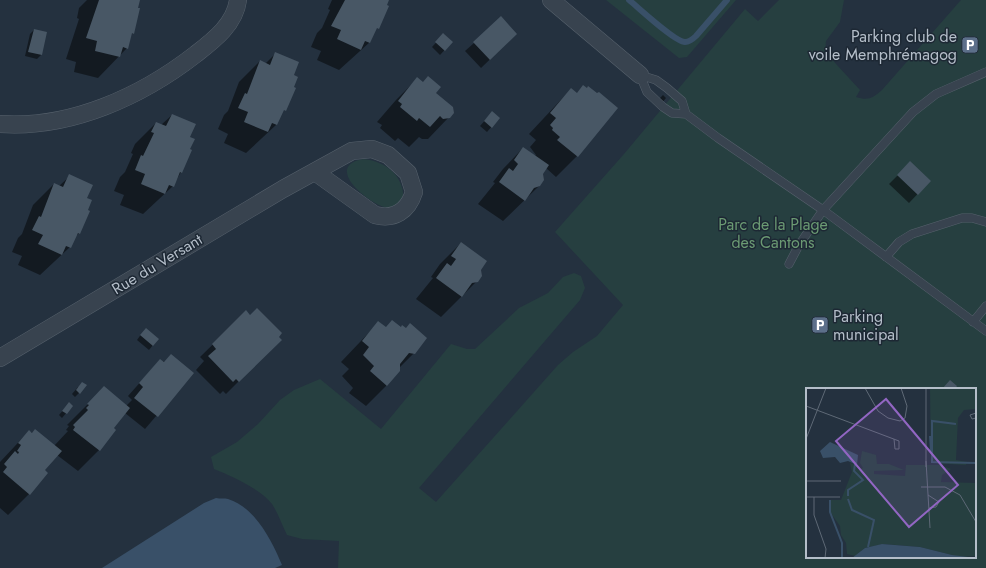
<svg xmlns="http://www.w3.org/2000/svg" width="986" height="568" font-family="Jost,sans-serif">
	<rect width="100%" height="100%" fill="#24313f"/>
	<!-- green -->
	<path fill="#263f40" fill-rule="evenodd" d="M606,0H736L687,57L679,58Z
		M779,0H844L840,22L826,41L825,52L860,90L856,97C868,101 873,98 882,90L961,0H986V568H338L339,541L302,539L287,535C282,525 278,513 272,504C260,489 232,476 214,469L211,457L237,442L258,424L280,400L294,390L320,379L381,429L451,344L467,349H475L519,308L548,293L563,277L574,273L581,276L585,288L580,300L419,488L436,502L558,365L573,352L597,336L623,305L555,232L624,154L745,9L758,21ZM807,389H975V557H807Z
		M363,159C374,160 385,164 393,172C403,182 411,206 390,208C375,209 320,167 363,159Z"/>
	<!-- water -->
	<path fill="#395068" d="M216,498C220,499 225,498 228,499C255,507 272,541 282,565L275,568H102L204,503Z"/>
	<!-- shadow -->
	<path fill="#0007" d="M87,0H139L127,48L98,78L74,72L76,62L66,59L79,19L77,18L79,8Z
		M332,0H388L370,42L339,70L317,60L321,51L311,47L317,33L322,28L330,10L328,9Z
		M34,30L41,55L37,59L25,56L30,34Z
		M444,34L452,42L440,55L432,47Z
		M474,43H507L481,68L465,51Z
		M276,53L292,76V88L276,125L246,153L224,143L228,134L218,129L224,115L228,111L239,82L260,61L265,64Z
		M417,79L434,93L449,117L428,139H422L419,137L409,147L398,138L395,141L380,128L382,125L377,122L396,100Z
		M571,89L577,156L556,177L546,168L542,174L539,186L503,221L478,204L495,183L493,182L503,169L523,148L535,156L536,155L530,147L536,140L529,134Z
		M663,95L666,98L661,104L657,101Z
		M172,115L189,138L181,172L173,186L143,214L120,205L124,195L114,191L120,177L125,172L133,154L131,153L135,144L156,123L161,125Z
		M488,117L499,118L487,132L480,126Z
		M902,171L930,181L909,203L889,184Z
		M70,176L86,198L79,233L74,238L70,247L40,275L18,265L22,256L12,252L18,238L22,234L33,205L54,184L59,186Z
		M461,243L480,269L477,281L441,317L416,299L433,278L431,277L440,264Z
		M246,312L280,340L226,394L223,391L220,394L196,370L204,361L200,357Z
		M379,322L414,353L399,368L387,385L366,406L349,393L353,388L342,376L349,369L341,362Z
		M142,333L153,345L149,350L137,340Z
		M160,360L193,373L145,429L125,413L112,428L115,430L99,450L78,471L57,455L44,470L29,494L8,515L0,508V462L29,431L54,446L68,431L66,430L69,426L67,425L104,388L126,406L132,400L128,396Z
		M78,387L79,393L75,397L72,394Z
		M72,406L62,418L59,415L65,408Z"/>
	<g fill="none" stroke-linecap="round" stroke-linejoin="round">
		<!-- stream -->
		<path stroke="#395068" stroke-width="6" d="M629,0C639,8 675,42 685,42C690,42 693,39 696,36L727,0"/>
	</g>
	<!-- building -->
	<path fill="#485765" d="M99,0H140L138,8H140L134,34L132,33L128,49L123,47L120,57L95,51L97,41L86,38Z
		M345,0H389L387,5L389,6L379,29L377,28L370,43L365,41L361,50L337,39L341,30L331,26Z
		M501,16L517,34L490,60L473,42Z
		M34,29L47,32L42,55L28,52Z
		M443,33L453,42L445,51L435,42Z
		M275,52L299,62L294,75L298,77L294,87L296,88L286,111L284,110L277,125L272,123L268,132L244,122L248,112L238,108L245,93L247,94L260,60L270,65Z
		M428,76L441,87L436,93L453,107L454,113L450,118L443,119L440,116L430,127L419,118L417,121L400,107L402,104L398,101L417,77L423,82Z
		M583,85L587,88L588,86L597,93L599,92L618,108L578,157L557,140L560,137L552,130L553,128L550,125L556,118L550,113L571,88L577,93Z
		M492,111L500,118L492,128L484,121Z
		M172,114L196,124L190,137L195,139L190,149L192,150L182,173L180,172L174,187L169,185L165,194L141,184L145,174L135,170L141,155L143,156L154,133L151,132L156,122L166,126Z
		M523,147L549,165L543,174L544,180L540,186L534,188L525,201L499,182L509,168L513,171L518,164L514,160Z
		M910,161L931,181L918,195L897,175Z
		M69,174L93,185L87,198L92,200L88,210L90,211L80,234L78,233L71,248L66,246L62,255L38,244L43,235L32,230L39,216L41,217L54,183L63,187Z
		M461,242L487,261L481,270L482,276L478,282L472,283L462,297L436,278L447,263L451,266L456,259L451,256Z
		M257,308L282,333L279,337L282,340L239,382L236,379L233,382L208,356L216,349L212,344L246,310L250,315Z
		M392,320L401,327L402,325L406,328L410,323L427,338L415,354L409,353L400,364V371L387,386L370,371L374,366L363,355L369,347L362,341L378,321L386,327Z
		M146,328L159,339L153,346L140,335Z
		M171,354L194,373L158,417L134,398L143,387L139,383L160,359L164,362Z
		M950,380L957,386L955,389H942Z
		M82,382L87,385L80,394L76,390Z
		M104,386L130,408L114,428L116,430L100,451L73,430L75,427L73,425L88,410L86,408L89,405L87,404Z
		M69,402L73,406L67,414L62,411Z
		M35,429L62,451L45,470L48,473L30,495L3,472L7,467L4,464L15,451L18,454L19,452L17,451L21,445L18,443L29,430L32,433Z"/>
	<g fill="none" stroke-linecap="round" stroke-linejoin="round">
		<defs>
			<path id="lane" d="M640,75L656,80L667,88L682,101L686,114L718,138L823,210L986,331
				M640,75L647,92L663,107L672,113L686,114
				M886,257L899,242L912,234L962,218H972L986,222
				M789,264L799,245L823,210L913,112L936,94L986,72
				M973,322L986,306"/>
			<path id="street" d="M551,0L640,75
				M0,124C71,129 142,96 196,54C214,40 235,24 238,0
				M0,358L283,189L352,151L372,149L388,155L408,173L414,192C408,211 394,220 375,215L315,172"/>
		</defs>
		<!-- lane casing -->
		<use href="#lane" stroke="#56616c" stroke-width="9"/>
		<!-- street casing -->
		<use href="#street" stroke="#56616c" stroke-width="18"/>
		<!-- lane -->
		<use href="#lane" stroke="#38434f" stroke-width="8"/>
		<!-- street -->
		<use href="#street" stroke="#38434f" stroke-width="17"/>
	</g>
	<!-- icons -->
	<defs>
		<symbol id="parking-square" viewBox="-11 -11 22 22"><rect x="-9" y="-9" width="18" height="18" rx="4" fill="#5c6f8a" stroke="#1d2834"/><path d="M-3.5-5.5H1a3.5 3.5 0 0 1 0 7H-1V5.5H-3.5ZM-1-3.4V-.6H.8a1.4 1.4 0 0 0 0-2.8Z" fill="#fff"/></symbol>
	</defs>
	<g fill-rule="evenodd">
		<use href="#parking-square" x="960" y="35" width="20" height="20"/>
		<use href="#parking-square" x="810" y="315" width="20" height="20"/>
	</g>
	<g text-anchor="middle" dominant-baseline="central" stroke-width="3" stroke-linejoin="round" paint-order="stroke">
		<!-- poi labels -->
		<g font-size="16" fill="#b4bec9" stroke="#1d2834" text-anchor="end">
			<text x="957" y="36">Parking club de<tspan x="957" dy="18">voile Memphrémagog</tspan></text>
			<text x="833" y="316" text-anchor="start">Parking<tspan x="833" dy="18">municipal</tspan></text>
		</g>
		<!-- park labels -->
		<g font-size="16" fill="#6b9a73" stroke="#1d2834">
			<text x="773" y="224">Parc de la Plage<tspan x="773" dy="18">des Cantons</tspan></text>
		</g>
		<!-- street labels -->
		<g font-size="16" fill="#b4bec9" stroke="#1d2834">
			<text transform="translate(157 264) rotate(-31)">Rue du Versant</text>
		</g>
	</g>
	<!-- overview -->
	<g transform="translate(806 388)">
		<rect width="170" height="170" fill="#24313f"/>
		<path d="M124,0H170V21L158,22L152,30L150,72L161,74L160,77L125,75ZM56,63L70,67L71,76H83L98,82L68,83V86L99,88L100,77H134L145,81L136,87L135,94L170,95V168L154,169L114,159L77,156L59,160L49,168L41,166L40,155L35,147L34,138L24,124V112H35L46,84L44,75L51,77L52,82L57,80L54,75Z" fill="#263f40"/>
		<path d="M24,54L52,67L51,77L42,73L34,75L29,69L17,70L14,63ZM76,156L114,159L146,167L170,170H46L59,160Z" fill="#395068"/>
		<path fill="none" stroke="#395068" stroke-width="2" d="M150,36L126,33V74L170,75M124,48L125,63M42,108V102L57,92L48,83L49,76M42,111L46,122L68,132L62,159M24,112V124L36,155V170"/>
		<path fill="none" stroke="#5e6976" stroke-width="1" d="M59,0L72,23L82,30L94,33L99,30L101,18L95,0M120,0V79M0,18L93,53V61H89L88,51M170,25L164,27L166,31L170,30M0,51L20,0M120,73L124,140M0,93H35M115,99H139L154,107L170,134M122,107L133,114L130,119L123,120M0,109H34M8,109V127L20,161L19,170"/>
		<path fill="#9266c3" fill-opacity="0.15" stroke="#9266c3" stroke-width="2" d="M80,11L152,97L103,139L30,53Z"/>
		<rect width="170" height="170" fill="none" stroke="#b4bec9" stroke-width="2"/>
	</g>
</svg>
